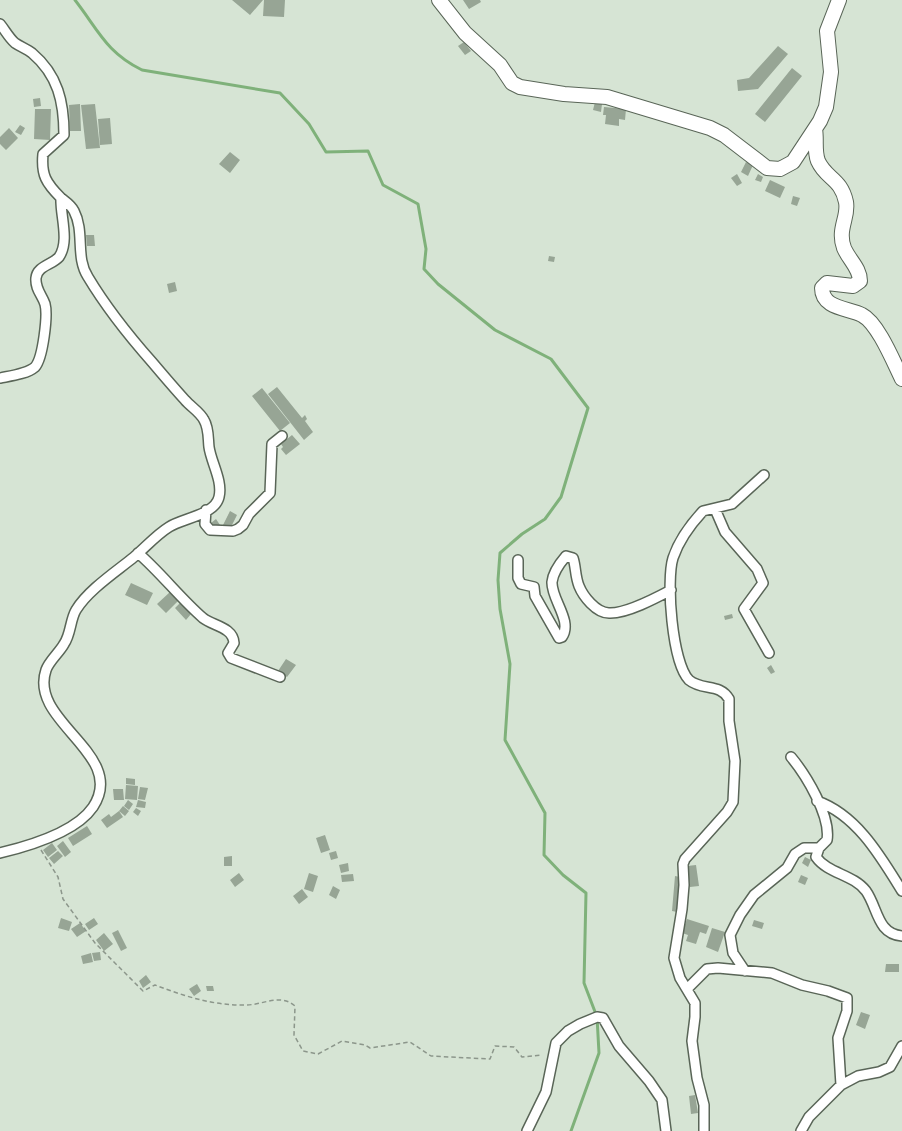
<svg xmlns="http://www.w3.org/2000/svg" width="902" height="1131" font-family="'Zilla Slab',serif">
	<rect width="100%" height="100%" fill="#d6e4d4"/>
	<g fill="none" stroke-linecap="round" stroke-linejoin="round">
		<!-- stream -->
		<path stroke="#7fb17a" stroke-width="3" d="M75,0C99,31 106,52 142,70L280,93L309,124L326,152L368,151L383,185L418,204L426,249L424,269L438,284L495,330L551,359L588,408L561,497L545,519L522,534L500,553L498,580L500,609L510,664L505,740L545,813L544,855L563,875L586,893L584,983L597,1017L599,1053L571,1131"/>
	</g>
	<!-- building -->
	<path fill="#97a595" d="M232,0H263L250,15Z
		M264,0H285L284,17L263,16Z
		M463,0H480L481,2L469,9Z
		M464,42L471,51L465,55L458,46Z
		M778,46L788,54L758,89L738,91L737,80L749,78Z
		M792,68L802,76L765,122L755,114Z
		M40,98L41,106L34,107L33,99Z
		M595,102L602,104L601,112L593,110Z
		M80,104L81,131H70L69,105Z
		M95,104L100,148L86,149L81,105Z
		M604,107L626,109L625,120L619,119V126L605,124L606,115H603Z
		M35,109H51L50,140L34,139Z
		M110,118L112,144L100,145L98,119Z
		M20,125L25,128L21,135L15,132Z
		M9,128L18,138L6,150L0,144V137Z
		M230,152L240,160L230,173L219,164Z
		M746,162L753,165L748,176L741,172Z
		M737,174L742,183L737,186L731,178Z
		M758,174L763,177L761,182L755,180Z
		M770,180L785,187L780,198L765,191Z
		M793,196L800,198L797,206L791,204Z
		M86,235H94L95,246H87Z
		M549,256L555,257L554,262L548,261Z
		M175,282L177,291L169,293L167,284Z
		M277,387L302,418L305,415L307,419L305,421L313,432L304,440L268,394Z
		M262,388L290,423L280,431L252,396Z
		M292,435L300,444L286,455L281,449L283,447L281,444Z
		M230,511L237,515L230,529L223,525Z
		M216,519L220,525L215,529L211,523Z
		M131,583L153,593L147,605L125,595Z
		M170,592L179,600L166,613L157,604Z
		M180,603L191,614L186,620L175,608Z
		M732,614L733,618L725,620L724,616Z
		M286,659L296,665L287,677L278,671Z
		M771,665L775,672L771,674L767,668Z
		M126,778L135,779V785L126,784Z
		M126,785L138,786L137,800L125,799Z
		M140,787L148,788L145,800L138,799Z
		M113,789H123L124,800H114Z
		M128,800L133,804L129,810L124,806Z
		M138,800L146,802L145,808L136,807Z
		M123,806L129,811L125,816L119,811Z
		M136,808L141,811L138,816L133,812Z
		M119,811L123,817L107,828L101,820L109,814L111,817Z
		M87,826L92,834L73,846L68,838Z
		M325,835L330,850L321,853L316,838Z
		M63,841L71,852L65,857L57,846Z
		M52,843L57,850L48,857L43,850Z
		M58,851L63,856L54,864L49,858Z
		M336,851L338,858L331,860L329,853Z
		M232,856V866H224V857Z
		M805,857L811,860L808,867L802,863Z
		M348,863L349,871L341,873L339,865Z
		M696,865L699,886L690,887L687,866Z
		M239,873L244,880L235,887L230,880Z
		M309,873L318,876L313,892L304,889Z
		M353,874L354,881L342,882L341,875Z
		M801,875L808,878L805,885L798,882Z
		M675,876L680,877L677,912L672,911Z
		M333,886L340,890L336,899L329,895Z
		M302,889L308,897L299,904L293,896Z
		M61,918L72,922L69,931L58,928Z
		M94,918L98,924L89,930L85,924Z
		M687,919L709,926L706,934L700,932L696,944L686,941L688,935L682,933Z
		M754,920L764,923L762,929L752,926Z
		M80,923L86,931L77,937L71,929Z
		M712,928L725,932L718,952L706,947Z
		M118,930L127,948L121,951L112,933Z
		M104,933L113,944L104,951L96,940Z
		M100,952L101,960L94,961L92,953Z
		M91,953L93,962L83,964L81,956Z
		M886,964H899V972H885Z
		M146,975L151,982L143,988L139,981Z
		M197,984L201,991L194,996L189,989Z
		M206,986H213L214,991H207Z
		M861,1012L870,1015L865,1029L856,1025Z
		M695,1095L698,1113L691,1114L689,1096Z"/>
	<g fill="none" stroke-linecap="round" stroke-linejoin="round">
		<defs>
			<path id="street" d="M0,24C5,30 9,38 15,43C21,47 27,49 32,53C58,75 64,102 64,135L43,154C41,175 46,183 61,198C66,202 71,205 74,211C85,232 75,257 88,277C106,307 129,336 152,362C163,375 174,388 185,400C191,407 200,412 204,420C209,428 208,439 209,447C211,462 223,481 219,497C215,515 183,518 169,527C156,535 146,547 134,557C117,571 88,590 76,610C70,620 71,634 64,644C59,653 49,661 46,670C28,722 128,754 93,807C76,832 29,846 0,853
				M0,378C10,376 27,374 35,367C43,358 48,315 45,304C42,295 35,289 36,278C37,266 52,265 59,257C70,241 60,215 61,198
				M715,509L725,532L757,569L763,583L744,609L769,653
				M206,510L205,524L210,530L233,531L238,529L243,525L249,514L270,493L272,444L282,436
				M138,553C161,573 180,598 203,618C213,626 233,627 234,643L228,653L231,658L280,677
				M518,560V578L521,584L534,587L535,596L559,638L562,637C573,621 551,599 552,582C553,572 560,563 566,556L573,558C576,567 575,576 579,586C583,596 596,613 609,613C626,614 656,598 671,590
				M791,757C806,775 831,816 827,840L819,848L816,857C828,874 853,874 866,891C878,908 877,934 902,936
				M817,801C857,815 881,857 902,891
				M745,971L733,953L730,935L740,915L754,895L787,868L795,854L804,848H819
				M687,989L707,969L718,968L772,973L802,985L828,991L847,998V1011L838,1038L841,1085
				M527,1131L546,1092L556,1043L568,1031L580,1024L597,1017L603,1018L619,1046L649,1081L662,1100L666,1131
				M704,1131V1105L697,1078L692,1041L695,1017V1003L680,978L674,958L682,909L684,885L683,864L685,859L727,812L733,802L735,761L729,721V699C720,683 702,691 689,680C672,663 666,580 673,558C679,540 691,524 703,511L732,504L764,475
				M801,1131L809,1117L841,1085L858,1076L879,1072L890,1067L902,1046"/>
			<path id="secondary" d="M439,0L465,33L500,65L512,83L520,87L564,94L607,97L710,128L724,135L767,168L780,169L793,162L820,121L826,107L831,72L827,31L839,0
				M815,129C817,139 814,151 818,161C826,179 841,178 846,202C849,217 837,229 844,248C849,260 860,268 860,281L853,286L827,283L822,288C822,309 849,308 862,315C878,323 894,363 902,379"/>
		</defs>
		<!-- street casing -->
		<use href="#street" stroke="#596557" stroke-width="12"/>
		<!-- secondary casing -->
		<use href="#secondary" stroke="#596557" stroke-width="16"/>
		<!-- path -->
		<path stroke="#8c968b" stroke-width="1.5" stroke-dasharray="4.5 3" stroke-linecap="butt" d="M41,850L58,877L63,899L95,943L143,991L155,985C184,996 214,1006 246,1005C263,1005 280,993 295,1006L294,1035L303,1051L318,1054L342,1041L365,1045L370,1048L410,1042L431,1056L490,1059L495,1046L514,1047L522,1057L542,1055"/>
		<!-- street -->
		<use href="#street" stroke="#fff" stroke-width="9"/>
		<!-- secondary -->
		<use href="#secondary" stroke="#fff" stroke-width="14"/>
	</g>
</svg>
